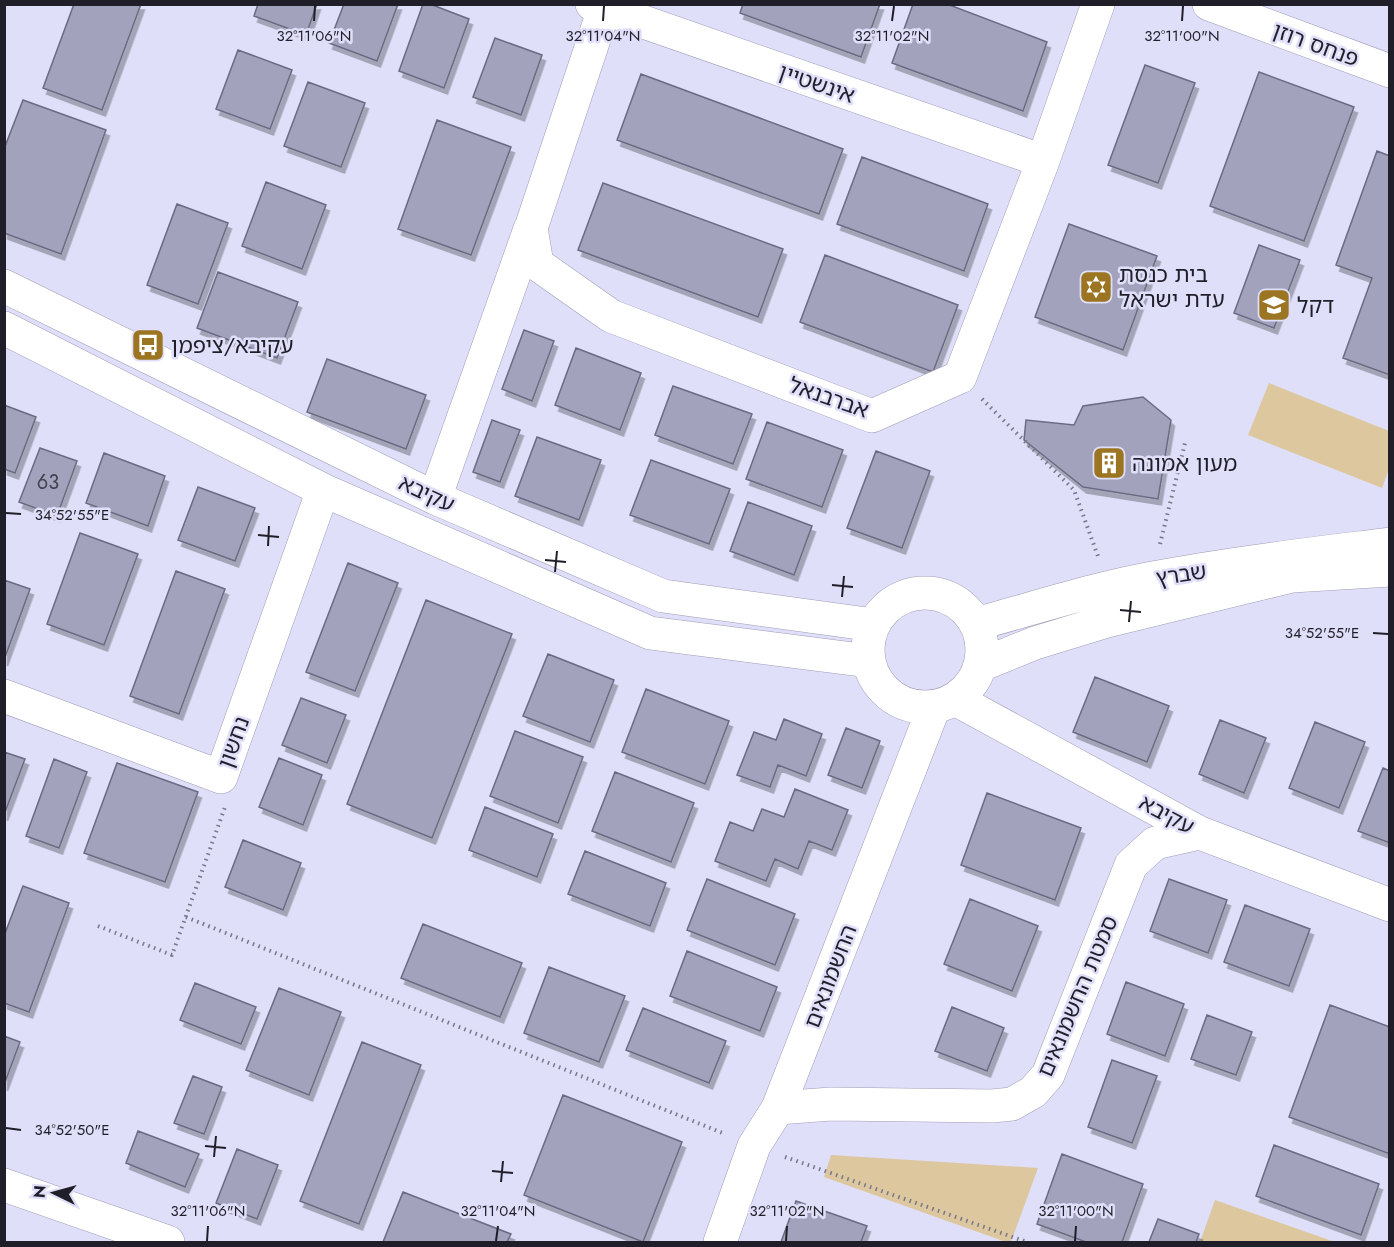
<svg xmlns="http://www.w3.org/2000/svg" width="1394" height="1247" font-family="Jost,'Noto Sans Hebrew',sans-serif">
	<defs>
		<filter id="shadow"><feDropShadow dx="3.5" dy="6" stdDeviation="0" flood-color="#0004"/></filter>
	</defs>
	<rect width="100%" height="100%" fill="#e0dffa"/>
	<!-- green -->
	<path fill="#dcc79f" d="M1269,383L1389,431V469L1382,488L1248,435Z
		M831,1155L1038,1168L1011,1242H1006L824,1177Z
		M1215,1200L1335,1242H1200Z"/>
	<!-- building -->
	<path fill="#a3a2bc" stroke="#6b6a82" stroke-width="1.5" filter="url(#shadow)" d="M74,4H141L102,110L43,88Z
		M258,4H317L306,35L254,16Z
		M344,4H398L377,61L329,43Z
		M423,4H430L469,19L444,88L399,71Z
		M743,4H880L861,57L740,13Z
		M913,4H947L1047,42L1023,111L892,63Z
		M495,38L542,55L521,115L473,97Z
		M238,50L292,70L270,129L216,109Z
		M1145,65L1195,83L1158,183L1108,165Z
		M1259,72L1354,107L1304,241L1210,206Z
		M641,74L843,149L819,214L617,140Z
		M308,82L365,103L341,167L284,146Z
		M23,100L106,130L61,254L4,233V149Z
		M437,120L511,147L471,255L398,229Z
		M1377,151L1390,156V375L1343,358L1372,278L1336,265Z
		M862,157L988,204L964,271L837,224Z
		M266,182L326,205L302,269L242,246Z
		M603,183L783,249L758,317L578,250Z
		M177,204L228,223L198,304L147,285Z
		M1069,224L1157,256L1123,350L1035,317Z
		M1259,245L1300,260L1274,328L1234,313Z
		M825,255L958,305L933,372L800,322Z
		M218,272L298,302L277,358L197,328Z
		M524,330L554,341L532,401L502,389Z
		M576,348L641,373L620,430L555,405Z
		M327,359L426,395L406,449L307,412Z
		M673,386L752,414L733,464L655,435Z
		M1143,397L1171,420L1158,499L1083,487L1024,440L1026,420L1074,425L1083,406Z
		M4,405L36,417L15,473L4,469Z
		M492,420L520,430L500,482L473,472Z
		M767,422L843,450L822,507L746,479Z
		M537,437L601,460L579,520L515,496Z
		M40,448L77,461L57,516L19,502Z
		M876,451L930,471L902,548L847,528Z
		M104,453L165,476L148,526L86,503Z
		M651,460L730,489L709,544L630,515Z
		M198,487L255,508L235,561L178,540Z
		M748,502L812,526L794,575L730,551Z
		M80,533L138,554L104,645L47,624Z
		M348,563L398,583L355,691L306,672Z
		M176,571L225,589L179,714L130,696Z
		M4,580L30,589L4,660Z
		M426,600L512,634L432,838L347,804Z
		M548,654L614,680L590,742L523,716Z
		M1095,677L1169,706L1147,762L1073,732Z
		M646,689L729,721L705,784L622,752Z
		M301,698L346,715L327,763L282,745Z
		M784,719L822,734L806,776L778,765L770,787L737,775L754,732L776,740Z
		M1220,720L1266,738L1244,793L1199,774Z
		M1315,722L1365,742L1339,808L1289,788Z
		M846,728L880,741L862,788L828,775Z
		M515,731L583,757L558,823L490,796Z
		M4,752L25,759L4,815Z
		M279,758L322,775L303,825L259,807Z
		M54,759L87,772L59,848L26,836Z
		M117,763L198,792L165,882L84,853Z
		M1383,768L1390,771V843L1358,831Z
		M615,772L694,803L671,862L592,831Z
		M795,789L848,810L832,850L809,841L798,869L775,859L766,881L715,861L730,822L753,831L762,809L784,817Z
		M987,793L1081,828L1055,900L961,865Z
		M485,807L553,834L537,877L469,850Z
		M243,840L301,863L283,910L225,887Z
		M585,851L666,883L650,926L568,894Z
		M707,879L795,914L775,965L687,930Z
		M1169,879L1227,900L1208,953L1150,931Z
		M23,886L69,903L29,1012L4,1003V936Z
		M970,899L1038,926L1012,991L944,964Z
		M1245,905L1310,929L1289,986L1224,962Z
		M423,924L522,963L500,1017L401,978Z
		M687,951L777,987L760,1031L670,996Z
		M549,967L625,996L599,1062L524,1033Z
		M1126,982L1184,1004L1165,1056L1107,1034Z
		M195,983L256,1007L241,1044L180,1020Z
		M279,988L341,1012L309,1095L246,1070Z
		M1330,1005L1390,1027V1154L1289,1117Z
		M952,1007L1004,1028L987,1071L935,1051Z
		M643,1008L726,1041L709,1083L626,1050Z
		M1207,1015L1252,1032L1236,1075L1191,1059Z
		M4,1036L20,1042L4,1085Z
		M362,1042L421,1065L359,1224L300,1201Z
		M1112,1060L1157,1076L1132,1143L1088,1127Z
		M193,1076L222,1087L204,1134L174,1123Z
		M563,1095L682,1142L643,1242L524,1195Z
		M138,1131L199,1154L185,1187L126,1163Z
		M1274,1145L1379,1184L1361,1235L1256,1196Z
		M237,1149L278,1165L257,1219L216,1203Z
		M1062,1154L1143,1184L1122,1242H1086L1037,1224Z
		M403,1192L511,1234L507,1242H383Z
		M796,1201L867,1226L861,1242H781Z
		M1158,1219L1199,1234L1196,1242H1149Z"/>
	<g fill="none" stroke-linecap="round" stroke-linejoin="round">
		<defs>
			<path id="minor" d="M592,4L1043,161
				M1209,4L1390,71
				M604,9L531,228L537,264L611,316L872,416L960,377L1043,161L1098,4
				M4,286L435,498L663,596L874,625
				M4,328L323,490L650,633L869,661
				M435,498L530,229
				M868 650a57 57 0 1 1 114 0a57 57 0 1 1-114 0Z
				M976,624C1035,608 1093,589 1153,578C1232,563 1311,554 1390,544
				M981,665L1035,643L1107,621L1292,576L1390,570
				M4,696L221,777L323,490
				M955,699L1200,833L1390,905
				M778,1108L831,1104L992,1106L1012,1104L1033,1092L1048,1075L1131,865L1155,843L1200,833
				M4,1185L168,1242
				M720,1242L754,1146L778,1108L934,707"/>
		</defs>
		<!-- minor casing -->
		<use href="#minor" stroke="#9e9db6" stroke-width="34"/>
		<!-- path -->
		<path stroke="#787788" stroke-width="4" stroke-dasharray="1.5 4.5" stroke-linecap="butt" d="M982,399L1074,490L1099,559
			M1160,544L1185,443
			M186,917L725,1134
			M98,926L172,955L225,807
			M785,1157L1027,1242"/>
		<!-- minor -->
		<use href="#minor" stroke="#fff" stroke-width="33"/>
	</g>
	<!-- ticks -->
	<path fill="none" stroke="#201f29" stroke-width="2" d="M314,21L315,6M603,21L604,6M892,21L894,6M1182,21L1183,6M6,513L21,514M258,535L279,537M268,546L269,526M545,560L566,562M555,572L557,551M832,585L853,587M842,597L844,576M1120,610L1141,612M1129,622L1131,601M1373,633L1388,634M6,1128L21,1130M205,1146L226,1148M214,1157L216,1136M492,1171L513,1173M501,1182L503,1161M207,1241L208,1226M496,1241L498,1226M786,1241L787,1226M1075,1241L1076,1226"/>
	<!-- icons -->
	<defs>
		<symbol id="synagogue-square" viewBox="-11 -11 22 22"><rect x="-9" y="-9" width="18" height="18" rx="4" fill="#9b7521" stroke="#e0dffa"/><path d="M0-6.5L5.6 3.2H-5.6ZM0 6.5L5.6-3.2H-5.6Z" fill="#fff"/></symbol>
		<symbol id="school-square" viewBox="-11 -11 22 22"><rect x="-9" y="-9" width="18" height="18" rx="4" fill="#9b7521" stroke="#e0dffa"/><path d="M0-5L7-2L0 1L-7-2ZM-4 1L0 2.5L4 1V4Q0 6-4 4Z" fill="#fff"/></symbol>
		<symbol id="bus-square" viewBox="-11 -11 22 22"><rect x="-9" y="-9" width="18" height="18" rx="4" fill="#9b7521" stroke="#e0dffa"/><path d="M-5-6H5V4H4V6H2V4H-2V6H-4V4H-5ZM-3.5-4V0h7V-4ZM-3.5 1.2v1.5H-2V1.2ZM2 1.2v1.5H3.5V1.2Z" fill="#fff"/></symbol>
		<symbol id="building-square" viewBox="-11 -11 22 22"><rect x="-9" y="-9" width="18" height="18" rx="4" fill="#9b7521" stroke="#e0dffa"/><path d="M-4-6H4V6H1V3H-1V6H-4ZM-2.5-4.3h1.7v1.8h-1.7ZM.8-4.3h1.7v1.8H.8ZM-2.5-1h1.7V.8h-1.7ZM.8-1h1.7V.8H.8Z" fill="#fff"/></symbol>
	</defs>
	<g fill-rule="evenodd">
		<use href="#synagogue-square" x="1077" y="268" width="38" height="38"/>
		<use href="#school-square" x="1255" y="286" width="38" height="38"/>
		<use href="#bus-square" x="129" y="326" width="38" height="38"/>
		<use href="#building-square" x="1090" y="444" width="38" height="38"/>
	</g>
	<g text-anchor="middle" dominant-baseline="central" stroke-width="5" stroke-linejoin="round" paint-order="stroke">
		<!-- number labels -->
		<g font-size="20" fill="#41404e">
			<text x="48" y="482">63</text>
		</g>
		<!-- street labels -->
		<g font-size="22" fill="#201f29" stroke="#e0dffa">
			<text transform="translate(1316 44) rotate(20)">פנחס רוזן</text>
			<text transform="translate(817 83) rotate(19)">אינשטיין</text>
			<text transform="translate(829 397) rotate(19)">אברבנאל</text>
			<text transform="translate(427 493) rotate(25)">עקיבא</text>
			<text transform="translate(1181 574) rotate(-9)">שברץ</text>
			<text transform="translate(233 742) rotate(-70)">נחשון</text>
			<text transform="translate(1167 814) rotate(28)">עקיבא</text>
			<text transform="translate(830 976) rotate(-69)">החשמונאים</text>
			<text transform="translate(1077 996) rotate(-67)">סמטת החשמונאים</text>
		</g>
		<!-- poi labels -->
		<g font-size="22" fill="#201f29" stroke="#e0dffa" text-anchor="start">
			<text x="1119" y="274">בית כנסת<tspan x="1119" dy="25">עדת ישראל</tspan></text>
			<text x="1297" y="305">דקל</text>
			<text x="171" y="345">עקיבא/ציפמן</text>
			<text x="1132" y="463">מעון אמונה</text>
		</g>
	</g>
	<g font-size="15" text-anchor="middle" fill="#201f29" stroke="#e0dffa" stroke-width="5" stroke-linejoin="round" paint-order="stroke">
		<text x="314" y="41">32°11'06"N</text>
		<text x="603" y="41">32°11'04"N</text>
		<text x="892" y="41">32°11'02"N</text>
		<text x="1182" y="41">32°11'00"N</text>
		<text x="72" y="520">34°52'55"E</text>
		<text x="1322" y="638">34°52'55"E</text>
		<text x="72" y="1135">34°52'50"E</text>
		<text x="208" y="1216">32°11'06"N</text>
		<text x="498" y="1216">32°11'04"N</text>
		<text x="787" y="1216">32°11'02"N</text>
		<text x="1076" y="1216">32°11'00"N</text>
	</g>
	<!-- border -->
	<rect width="1394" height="1247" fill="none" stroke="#201f29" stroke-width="12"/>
	<!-- north arrow -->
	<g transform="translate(54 1193) rotate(275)" stroke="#e0dffa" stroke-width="4.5" paint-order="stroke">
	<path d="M0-4.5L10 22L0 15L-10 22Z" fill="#201f29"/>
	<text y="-9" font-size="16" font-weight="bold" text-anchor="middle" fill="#201f29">N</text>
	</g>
</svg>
